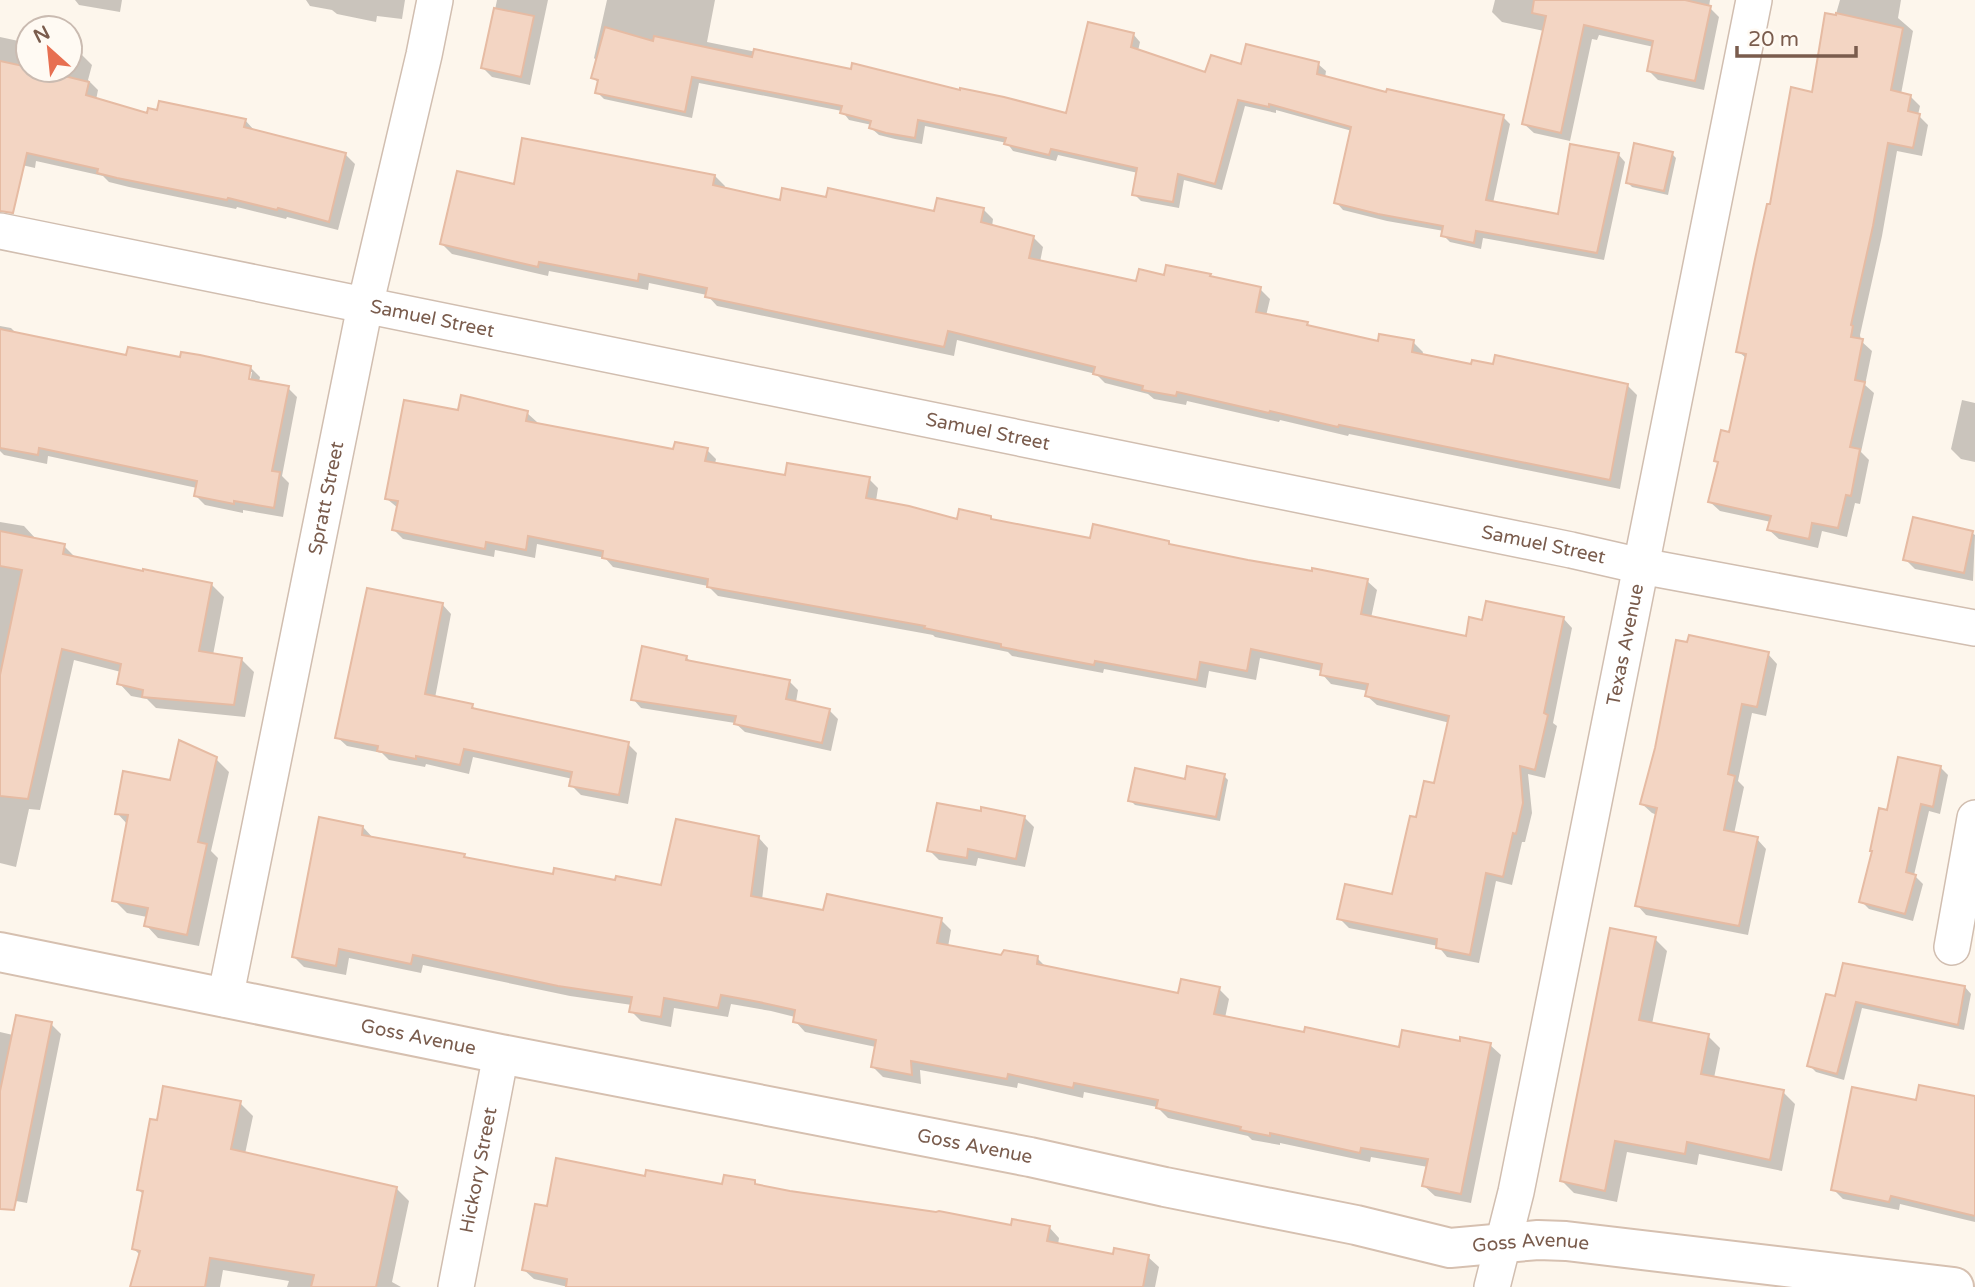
<svg xmlns="http://www.w3.org/2000/svg" width="1975" height="1287" font-family="'Varela Round',sans-serif">
	<rect width="100%" height="100%" fill="#fdf6ec"/>
	<!-- shadow -->
	<path fill="#0003" fill-rule="evenodd" d="M75,0H122L120,12L79,5Z
		M306,0H405L402,19L377,16L376,22L337,14L332,10L310,6Z
		M497,0H548L530,85L492,77L483,68Z
		M607,0H715L707,42L1068,115L1133,34L1140,42L1138,51L1206,75L1242,67L1318,64L1326,71L1325,78L1387,94L1503,117L1510,124L1493,203L1559,216L1618,154L1625,162L1604,260L1483,238L1481,249L1450,242L1443,235L1444,231L1387,221L1343,210L1336,202L1352,131L1276,110V113L1245,106L1222,190L1184,180L1179,208L1141,201L1134,194L1138,173L1058,155L1056,161L1013,151L1007,143L925,126L922,144L895,139L879,135L871,128L872,125L849,120L842,111L699,83L692,118L604,99L597,92L599,83L593,78L598,62L594,58Z
		M1495,0H1710L1709,7L1719,17L1704,90L1658,80L1649,71L1654,47L1599,35L1597,40L1592,39L1570,141L1534,133L1524,124L1544,31L1502,22L1492,12Z
		M1840,0H1901L1898,18L1913,31L1901,94L1910,96L1920,106L1918,115L1928,125L1922,156L1897,151L1882,236L1860,335L1861,341L1872,351L1865,385L1874,393L1861,452L1869,460L1860,504L1855,503L1847,537L1822,531L1818,548L1779,539L1769,530L1771,522L1720,511L1710,502L1719,463L1716,461L1730,434L1747,359L1738,351L1771,206L1813,94Z
		M0,37L28,43V70H70V53L82,55L92,65L88,80L98,90L96,100L148,115L245,120L254,130L345,154L355,164L338,230L287,217L286,219L237,207L236,209L129,187L109,182L103,176L36,161L35,168L0,160Z
		M1672,154L1676,158L1668,195L1632,187L1628,183Z
		M715,176L725,186L724,189L781,202L827,199L935,213L983,209L993,219L992,227L1033,237L1043,247L1040,262L1137,283L1166,277L1210,276L1213,279L1260,289L1270,299L1266,316L1307,324L1311,328L1379,343L1413,342L1423,352L1422,356L1472,366L1627,385L1637,395L1620,489L1349,434L1348,436L1280,420L1279,422L1187,401L1186,405L1154,399L1148,394L1105,383L1096,374L957,340L954,356L717,306L707,295L649,283L648,290L549,271L548,276L452,254L442,244L515,187Z
		M0,326L11,328L18,335L128,357L181,359L250,367L260,377L259,382L288,388L297,397L282,476L289,483L283,517L243,510V513L205,505L196,496L197,488L48,456L47,464L4,455L0,451ZM248,372H252L249,388Z
		M1962,400L1975,403V462L1961,459L1951,449Z
		M460,412L527,413L537,422L536,425L675,451L707,450L716,459L715,464L786,477L869,479L878,488L876,501L958,521L990,517L995,522L1092,540L1168,542L1173,546L1248,562L1367,581L1377,590L1371,618L1467,638L1483,622L1563,618L1572,628L1553,723L1557,726L1545,778L1528,774L1532,813L1525,842H1522L1512,885L1496,881L1479,963L1447,957L1438,946L1349,928L1339,918L1394,896L1417,819L1436,785L1450,723L1377,705L1367,696L1368,691L1331,684L1322,674V671L1260,658L1256,680L1209,671L1206,688L1104,669L1103,673L1012,656L1008,652L935,637L933,635L718,596L708,586L613,567L605,558L537,544L535,558L495,550L494,557L403,539L394,530L398,508L387,499Z
		M0,522L24,526L36,539L64,546L76,558L211,584L224,597L213,655L242,660L254,672L245,717L156,708L147,699L131,696L119,683L121,672L74,660L40,810L29,809L16,867L0,863Z
		M1972,533L1975,535L1973,581L1915,569L1905,559Z
		M442,604L451,614L435,698L472,706L477,711L628,744L637,753L628,804L581,795L571,785L573,779L473,757L469,774L426,764L425,767L389,760L382,753L347,746L337,737Z
		M1768,654L1777,664L1766,716L1752,713L1738,781L1744,787L1734,834L1757,839L1766,849L1748,935L1646,915L1637,905L1657,815L1652,813L1642,804L1656,748Z
		M686,657L691,662L789,681L798,690L796,702L829,710L838,719L831,751L745,732L735,723L641,708L633,699Z
		M216,759L229,772L211,851L218,858L199,946L158,938L146,925L147,917L127,913L114,900L128,825L117,813Z
		M1940,767L1948,775L1940,814L1929,811L1914,875L1923,884L1913,921L1869,909L1861,901L1873,852L1889,812Z
		M1224,776L1228,780L1220,821L1135,805L1130,800L1186,781Z
		M983,813L1024,817L1034,827L1025,867L978,858L976,866L939,860L929,850Z
		M363,827L373,838L464,856L468,860L554,876L663,887L758,837L768,848L762,900L825,912L941,920L951,930L948,947L1002,957L1037,958L1047,968L1180,995L1219,989L1229,999L1225,1018L1400,1049L1461,1043L1490,1045L1501,1055L1471,1203L1435,1196L1424,1186L1428,1167L1371,1157L1370,1162L1280,1143V1145L1252,1140L1248,1136L1168,1118L1157,1107L1084,1092L1083,1098L1018,1083L1017,1088L920,1070L921,1084L883,1077L872,1066L876,1047L805,1032L795,1021V1017L771,1011L731,1004L728,1017L674,1008L671,1027L641,1021L631,1011L632,1005L570,996L423,965L421,973L349,958L346,975L304,967L294,957Z
		M1655,939L1667,951L1652,1024L1708,1036L1720,1048L1714,1078L1783,1092L1795,1104L1782,1171L1699,1154L1697,1165L1627,1152L1617,1202L1574,1193L1562,1181Z
		M1965,987L1971,994L1964,1030L1862,1008L1844,1080L1816,1072L1809,1065L1836,998Z
		M51,1024L61,1034L27,1203L0,1198V1032L13,1035Z
		M1975,1097V1222L1900,1204L1899,1210L1843,1199L1833,1189L1918,1102Z
		M240,1103L253,1116L245,1154L396,1188L409,1201L392,1282L401,1287H287L289,1281L223,1270L220,1287H134L140,1255L134,1249L144,1195L138,1189L159,1123Z
		M857,1203L1012,1227H1049L1059,1238L1058,1245L1115,1256L1148,1257L1159,1267L1155,1287H730Z
		M524,1270L683,1287H568L534,1279Z"/>
	<!-- building -->
	<path fill="#f3d5c3" stroke="#e6bba3" stroke-width="2" d="M1534,0H1685L1711,6L1695,81L1647,71L1653,41L1584,25L1561,133L1522,124L1546,16L1532,13Z
		M494,8L534,16L521,77L481,68Z
		M1825,13L1836,15V13L1903,28L1891,90L1911,95L1908,111L1920,114L1913,148L1888,143L1873,226L1851,325L1853,326L1851,337L1863,339L1855,380L1865,382L1850,447L1860,449L1851,496L1846,495L1838,528L1812,523L1809,539L1767,530L1771,516L1708,502L1718,462L1714,461L1721,430L1729,432L1746,354L1736,352L1755,259L1767,204H1770L1791,87L1812,92Z
		M1088,22L1134,33L1131,47L1205,72L1211,55L1241,64L1246,44L1319,62L1317,74L1386,92L1387,89L1504,115L1486,200L1558,214L1570,144L1619,153L1597,253L1476,231L1474,243L1441,236L1443,226L1378,214L1334,203L1351,127L1269,104V107L1238,100L1215,184L1178,174L1173,202L1132,195L1137,168L1051,149L1049,155L1004,144L1006,138L918,120L915,138L886,133L869,128L871,121L840,113L842,106L692,77L685,112L595,93L598,80L591,78L605,27L653,41L654,36L752,57L754,49L851,69L852,63L960,90V88L1004,97L1066,113Z
		M0,61L28,67V70H40L89,82L86,95L147,113L148,108L157,110L159,101L246,119L244,127L346,153L329,222L278,208L277,210L228,198L227,200L117,178L97,173L98,169L27,153L13,213L0,211Z
		M522,138L715,175L713,185L780,200L782,188L826,197L828,188L934,211L937,198L984,208L981,222L1034,236L1029,258L1136,281L1139,269L1164,275L1166,265L1211,274L1210,276L1261,287L1256,312L1308,322L1307,325L1378,341L1379,334L1414,340L1412,352L1471,364L1472,360L1493,364L1495,355L1628,384L1610,480L1339,425L1338,427L1270,411L1269,413L1177,392L1176,396L1142,390L1143,386L1093,374L1095,367L948,331L944,347L705,297L707,288L639,274L638,281L539,262L538,267L440,244L457,171L514,184Z
		M1634,143L1673,152L1664,191L1626,183Z
		M0,329L126,355L128,347L180,357L181,352L200,355L251,366L249,379L289,386L272,471L280,472L274,508L234,501V504L194,496L197,481L39,448L38,455L0,448Z
		M461,395L528,411L526,421L673,449L675,442L708,448L705,461L785,475L787,463L870,477L866,498L909,506L957,519L959,509L991,516V519L1090,538L1093,524L1169,541V544L1248,560L1312,571V568L1368,579L1361,614L1466,636L1469,617L1482,620L1486,601L1564,617L1544,713L1548,715L1535,770L1520,766L1523,803L1516,834L1513,833L1503,877L1486,873L1470,955L1436,948L1437,939L1337,919L1345,884L1392,894L1410,816L1416,817L1424,781L1434,783L1449,716L1365,696L1368,684L1320,675L1322,664L1251,649L1247,671L1200,662L1197,680L1095,661L1094,665L1001,647V644L924,628L925,626L707,587L708,579L602,558L603,551L528,536L526,550L486,542L485,549L392,530L398,501L385,499L404,400L458,410Z
		M1913,517L1973,531L1964,573L1903,560Z
		M0,531L65,544L63,554L143,571V569L212,583L199,651L242,658L234,705L142,697L143,690L117,684L121,664L62,649L28,799L0,796V675L22,570L0,566Z
		M367,588L443,603L425,694L473,704L472,708L629,742L619,795L569,786L572,772L464,749L460,765L416,756V759L377,751L378,746L335,738Z
		M1689,635L1769,652L1757,707L1742,704L1728,774L1735,776L1724,830L1758,837L1739,926L1635,906L1657,808L1640,804L1655,748L1676,640L1687,642Z
		M642,646L687,656L686,660L790,680L786,699L830,709L822,743L734,724L736,716L631,700Z
		M179,740L217,757L198,842L207,844L187,935L144,926L148,908L112,901L128,815L115,814L123,771L170,780Z
		M1898,757L1941,766L1933,807L1921,804L1906,872L1916,875L1905,914L1859,902L1872,851H1870L1879,808L1887,810Z
		M1187,766L1225,774L1216,817L1128,801L1135,768L1185,779Z
		M937,803L981,811V807L1025,816L1016,859L968,849L967,858L927,851Z
		M319,817L363,826L362,835L465,854L464,857L553,874L554,868L615,880L616,876L661,885L676,819L759,836L751,896L823,910L827,894L942,918L937,943L1001,955L1004,950L1038,956L1037,964L1178,993L1181,979L1220,987L1214,1014L1304,1032L1305,1027L1399,1047L1402,1030L1460,1041V1037L1491,1043L1461,1194L1422,1186L1428,1159L1361,1148L1360,1153L1270,1133V1136L1240,1130L1241,1127L1156,1108L1158,1100L1074,1083L1073,1088L1008,1074L1007,1079L911,1061L912,1075L871,1067L876,1040L793,1022L795,1010L759,1002L721,995L718,1008L664,998L661,1017L629,1012L632,997L558,986L413,955L411,964L339,949L336,966L292,957Z
		M1610,928L1656,937L1639,1020L1709,1034L1701,1074L1784,1090L1770,1160L1687,1142L1685,1154L1615,1141L1605,1191L1560,1181Z
		M1843,963L1965,986L1958,1025L1856,1002L1837,1074L1807,1066L1826,994L1835,996Z
		M16,1015L52,1022L14,1210L0,1209V1091Z
		M1919,1085L1975,1096V1216L1891,1196L1889,1202L1831,1190L1852,1087L1916,1100Z
		M163,1086L241,1101L231,1149L397,1187L376,1287H311L314,1275L210,1258L205,1287H130L140,1251L132,1249L143,1191L137,1190L150,1119L157,1120Z
		M556,1158L645,1176L646,1170L722,1184L724,1175L755,1180V1184L790,1191L936,1212L939,1211L1011,1225L1012,1219L1050,1226L1047,1241L1113,1254L1114,1248L1149,1255L1143,1287H566L567,1279L522,1270L535,1204L547,1206Z"/>
	<g fill="none" stroke-linecap="round" stroke-linejoin="round">
		<defs>
			<g id="minor">
				<path id="s1" d="M0,231L1571,550L1641,566L1975,628"/>
				<path d="M1952,947L1975,818"/>
				<path id="s2" d="M225,999L365,306L424,55L435,0"/>
				<path id="s3" d="M456,1287L501,1054"/>
				<path id="s4" d="M1492,1287L1516,1192L1754,0"/>
			</g>
			<g id="secondary">
				<path id="s5" d="M0,952L501,1054L1030,1157L1165,1187L1356,1225L1450,1248L1538,1240L1566,1241L1954,1287"/>
			</g>
		</defs>
		<!-- minor casing -->
		<use href="#minor" stroke="#d1beb0" stroke-width="38"/>
		<!-- secondary casing -->
		<use href="#secondary" stroke="#d6c0b0" stroke-width="42"/>
		<!-- minor -->
		<use href="#minor" stroke="#fff" stroke-width="35"/>
		<!-- secondary -->
		<use href="#secondary" stroke="#fff" stroke-width="38"/>
	</g>
	<g text-anchor="middle" dominant-baseline="central" stroke-width="5" stroke-linejoin="round" paint-order="stroke">
		<!-- street labels -->
		<g font-size="19" fill="#7a5c4d" stroke="#fffaf3">
			<text stroke="none"><textPath href="#s1" startOffset="441">Samuel Street</textPath></text>
			<text stroke="none"><textPath href="#s1" startOffset="1008">Samuel Street</textPath></text>
			<text stroke="none"><textPath href="#s2" startOffset="511">Spratt Street</textPath></text>
			<text stroke="none"><textPath href="#s1" startOffset="1575">Samuel Street</textPath></text>
			<text stroke="none"><textPath href="#s4" startOffset="656">Texas Avenue</textPath></text>
			<text stroke="none"><textPath href="#s5" startOffset="427">Goss Avenue</textPath></text>
			<text stroke="none"><textPath href="#s5" startOffset="994">Goss Avenue</textPath></text>
			<text stroke="none"><textPath href="#s3" startOffset="119">Hickory Street</textPath></text>
			<text stroke="none"><textPath href="#s5" startOffset="1561">Goss Avenue</textPath></text>
		</g>
	</g>
	<!-- north arrow -->
	<g transform="translate(49 49) rotate(333)"><circle r="33" fill="#fffaf3" stroke="#cabbb1" stroke-width="2"/>
	<path d="M0-5L12 26L0 18L-12 26Z" fill="#e76f51"/>
	<text y="-10" font-size="19" font-weight="bold" text-anchor="middle" fill="#7a5c4d">N</text>
	</g>
	<!-- scale -->
	<path d="M1737 46v10h119v-10" fill="none" stroke="#7a5c4d" stroke-width="3.5"/>
	<text x="1748" y="46" font-size="21" fill="#7a5c4d" stroke="#fffaf3" stroke-width="5" paint-order="stroke">20 m</text>
</svg>
